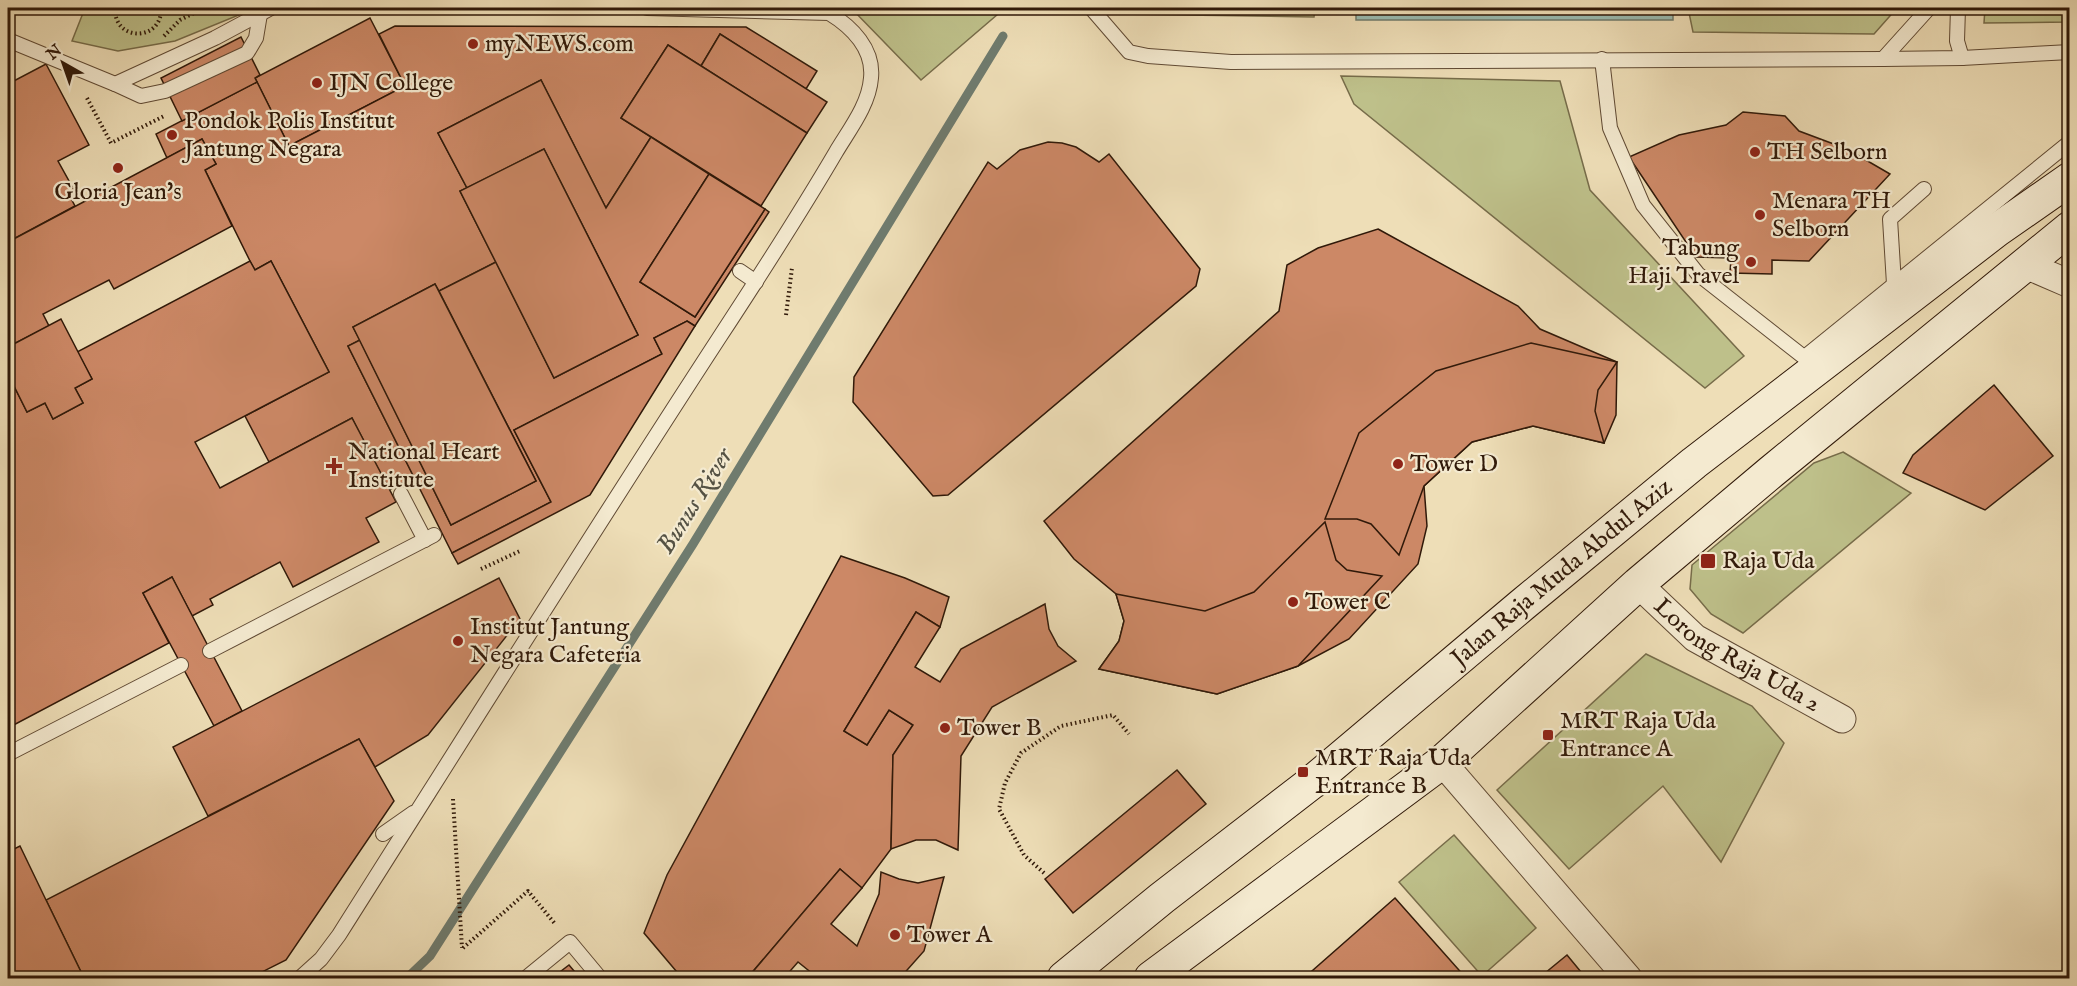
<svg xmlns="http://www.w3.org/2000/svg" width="2077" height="986" viewBox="0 0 2077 986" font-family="'IM FELL English',serif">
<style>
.green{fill:#bec08a;stroke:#776c4a;stroke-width:1.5}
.water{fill:#99bcb2;stroke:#6f7b6e;stroke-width:1.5}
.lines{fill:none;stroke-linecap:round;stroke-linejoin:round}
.shore{stroke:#646a5e;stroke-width:1.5}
.stream{stroke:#6f7b6e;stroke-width:9}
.building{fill:#c86;stroke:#301909;stroke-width:1.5}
.service-casing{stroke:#604a34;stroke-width:16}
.minor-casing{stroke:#604a34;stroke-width:29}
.secondary-casing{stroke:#301909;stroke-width:35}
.path{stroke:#301909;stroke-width:4;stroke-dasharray:1.5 3;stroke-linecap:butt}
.service{stroke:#f4ead0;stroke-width:14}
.minor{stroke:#f4ead0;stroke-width:27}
.secondary{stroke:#f4ead0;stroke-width:33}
.poi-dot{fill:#8f2418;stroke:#f4ead0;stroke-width:2}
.labels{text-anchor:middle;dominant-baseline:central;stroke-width:4.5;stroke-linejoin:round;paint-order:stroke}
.poi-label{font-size:24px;fill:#301909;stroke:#f4ead0;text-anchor:start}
.street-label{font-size:24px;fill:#301909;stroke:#f4ead0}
.water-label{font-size:26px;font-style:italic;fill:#555244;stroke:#f4ead0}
</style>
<rect width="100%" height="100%" fill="#eedeb7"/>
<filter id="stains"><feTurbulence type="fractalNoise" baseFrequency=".00333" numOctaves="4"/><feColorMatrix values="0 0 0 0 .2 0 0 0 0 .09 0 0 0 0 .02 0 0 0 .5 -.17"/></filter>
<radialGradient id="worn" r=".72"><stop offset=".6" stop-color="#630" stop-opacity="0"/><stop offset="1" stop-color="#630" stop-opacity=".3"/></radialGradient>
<g class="green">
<path d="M85,8H256L175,41L118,51L72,41Z"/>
<path d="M851,8H1002L998,14L921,80Z"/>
<path d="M1108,8H1315L1314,17L1114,14Z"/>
<path d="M1688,8H1897L1874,34L1693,32Z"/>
<path d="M1985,8H2069V22L1984,23Z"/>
<path d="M1341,76L1560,81L1590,190L1744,356L1705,388L1354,104Z"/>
<path d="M1843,452L1911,493L1743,633L1711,614L1690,589L1692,565L1814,463Z"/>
<path d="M1646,654L1752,706L1784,743L1721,862L1663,786L1569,869L1497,790Z"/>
<path d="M1454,835L1536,928L1482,976L1399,882Z"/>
</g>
<rect class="water" x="1356" y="8" width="317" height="12"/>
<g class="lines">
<path class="shore" d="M1362,8L1363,13L1365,14H1664L1667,12V8"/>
<path class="stream" d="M407,978L430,956L693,544L1003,36"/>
</g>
<g class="building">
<path d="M370,18L405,86L289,146L255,78Z"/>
<path d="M395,26L746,27L817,71L806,89L720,34L701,66L668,45L621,118L651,137L606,208L541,80L438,133L467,188L460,191L496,262L439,291L435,284L353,327L360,340L348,346L414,477L389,490L352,418L269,462L245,416L329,372L271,261L255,270L250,261L205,170L216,164L202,139L167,158L156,134L257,82L289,146L405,86L379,34Z"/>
<path d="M720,34L827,102L807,133L701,66Z"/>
<path d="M241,37L260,75L255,78L257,82L182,121L161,78Z"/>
<path d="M668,45L807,133L761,206L621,118Z"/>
<path d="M46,64L89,145L58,161L74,190L68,193L75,206L8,242V84Z"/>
<path d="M541,80L606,208L651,137L709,174L640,282L695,317L765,209L769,212L695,326L687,321L654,338L662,354L514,430L551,502L452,553L348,346L360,340L451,525L536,481L439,291L496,262L554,378L638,335L544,149L467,188L438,133Z"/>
<path d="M1743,112L1785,116L1799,131L1847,149L1890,174L1809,261L1772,260V274L1730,273L1731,258L1696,257L1629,157L1679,135L1726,125Z"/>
<path d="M202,139L216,164L205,170L232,226L114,289L109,280L43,314L49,326L8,347V242Z"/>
<path d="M1048,142L1062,143L1076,147L1099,162L1109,154L1200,269L1196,286L948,495L933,496L853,402L854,377L988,162L997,169L1020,150Z"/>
<path d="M544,149L638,335L554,378L460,191Z"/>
<path d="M709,174L765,209L695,317L640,282Z"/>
<path d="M1378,229L1518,306L1540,329L1617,362L1616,415L1604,443L1533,426L1472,442L1424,486L1427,526L1418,564L1349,639L1298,666L1217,694L1099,669L1119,641L1124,621L1116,594L1074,559L1044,521L1279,311L1287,265L1318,248Z"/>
<path d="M250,261L255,270L271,261L329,372L195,442L220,488L352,418L396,502L366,518L379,542L293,587L280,562L210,599L213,605L192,616L172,577L143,593L169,643L8,728V385L12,382L27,412L45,403L53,419L83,403L75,388L92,379L77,352Z"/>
<path d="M435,284L536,481L451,525L353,327Z"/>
<path d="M61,319L92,379L75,388L83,403L53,419L45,403L27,412L8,374V347Z"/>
<path d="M687,321L695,326L590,495L458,564L452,553L551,502L514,430L662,354L654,338Z"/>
<path d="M1531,343L1617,362L1598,390L1595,411L1604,443L1533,426L1472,442L1424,486L1399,555L1371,524L1357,519H1325L1359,433L1436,371Z"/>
<path d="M1994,385L2053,456L1985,510L1903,473L1913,455Z"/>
<path d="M1325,522L1336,560L1347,570L1382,576L1298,666L1217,694L1099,669L1119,641L1124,621L1116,594L1205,611L1254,592Z"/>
<path d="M841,556L905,578L949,597L940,627L916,612L844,731L867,745L889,710L913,725L893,755L891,849L862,888L840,869L750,975L754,978H682L644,933L667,875Z"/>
<path d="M172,577L242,711L214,726L143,593Z"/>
<path d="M499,578L520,619L428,735L375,767L359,739L208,816L173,747Z"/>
<path d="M1045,604L1049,629L1058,646L1076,661L992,707L961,756L958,850L936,840H916L891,849L893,755L913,725L889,710L867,745L844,731L916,612L940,627L915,667L940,682L961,649Z"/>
<path d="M359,739L394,801L286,960L250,978H84L46,900Z"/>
<path d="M1177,770L1206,804L1073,913L1045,879Z"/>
<path d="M20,846L46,900L84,978H8V852Z"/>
<path d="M840,869L862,888L831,924L857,946L879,894L881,872L899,879L918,883L944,877L924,951L900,978H818L798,962L784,978H754L750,975Z"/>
<path d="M1395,898L1466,978H1304Z"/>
<path d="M1567,955L1586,978H1539Z"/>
<path d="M569,965L580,978H552Z"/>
</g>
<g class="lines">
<defs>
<g id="service">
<path d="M1091,8L1129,52L1148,56L1231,62L1883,59L1962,58L2070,52"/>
<path d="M1958,8L1957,41L1962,58"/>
<path d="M8,40L115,84L141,96L165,91L247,53L256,38L260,14"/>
<path d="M1602,59L1610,128L1643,205L1698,274L1805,358"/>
<path d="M1883,59L1929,8"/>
<path d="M115,84L215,38L271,8"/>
<path d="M740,271L756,282"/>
<path d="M1894,284L1890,219L1924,189"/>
<path d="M1806,356L2070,142"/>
<path d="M401,494L425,540"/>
<path d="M210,651L434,535"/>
<path d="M8,754L181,665"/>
<path d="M383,834L413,813"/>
<path d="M300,978L321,959L339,935C465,736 590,536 719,338C759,277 799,215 836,152C849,130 869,105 871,78C874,49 852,27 829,13L647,8"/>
<path d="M526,978L570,942L600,978"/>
</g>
<g id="minor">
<path d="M2026,265L2070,284"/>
<path id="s1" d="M1638,584L1695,638L1842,719"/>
<path d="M1442,762L1628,978"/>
</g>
<g id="secondary">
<path id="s2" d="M1064,978L1162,898L1311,783L1522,605L1694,463L1997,230L2070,179"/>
<path d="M1151,978L1442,762L1638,584L1771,472L2070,228"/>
</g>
</defs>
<use href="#service" class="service-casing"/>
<use href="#minor" class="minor-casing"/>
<use href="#secondary" class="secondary-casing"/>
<g class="path">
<path d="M115,8C114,43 163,41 161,8"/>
<path d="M164,36L180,20L204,8"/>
<path d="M87,98L111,143L164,116"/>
<path d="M786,315L792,268"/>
<path d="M481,569L520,551"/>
<path d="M453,799L462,948"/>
<path d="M1044,873L1024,855L999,809L1005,783L1021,753L1061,726L1113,715L1129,734"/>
<path d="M463,948L528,891L556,925"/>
</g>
<use href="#service" class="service"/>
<use href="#minor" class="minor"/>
<use href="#secondary" class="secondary"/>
</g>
<g class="poi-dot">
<circle cx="473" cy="44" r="6"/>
<circle cx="317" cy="83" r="6"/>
<circle cx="172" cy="135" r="6"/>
<circle cx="1755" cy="152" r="6"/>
<circle cx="118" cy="168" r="6"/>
<circle cx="1760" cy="215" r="6"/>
<circle cx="1751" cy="262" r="6"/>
<circle cx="1398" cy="464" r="6"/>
<path d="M331 457h6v6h6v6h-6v6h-6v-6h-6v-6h6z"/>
<rect x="1700" y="553" width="16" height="16" rx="3"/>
<circle cx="1293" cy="602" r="6"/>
<circle cx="458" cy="641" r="6"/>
<circle cx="945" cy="728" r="6"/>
<rect x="1542" y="729" width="12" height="12" rx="3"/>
<rect x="1297" y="766" width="12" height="12" rx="3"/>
<circle cx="895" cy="935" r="6"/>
</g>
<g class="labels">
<g class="poi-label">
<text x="485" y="44">myNEWS.com</text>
<text x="329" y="83">IJN College</text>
<text x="184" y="121">Pondok Polis Institut<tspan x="184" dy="28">Jantung Negara</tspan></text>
<text x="1767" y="152">TH Selborn</text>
<text x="118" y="192" text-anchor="middle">Gloria Jean's</text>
<text x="1772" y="201">Menara TH<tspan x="1772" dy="28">Selborn</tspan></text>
<text x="1739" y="248" text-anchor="end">Tabung<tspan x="1739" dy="28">Haji Travel</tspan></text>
<text x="348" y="452">National Heart<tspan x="348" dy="28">Institute</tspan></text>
<text x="1410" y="464">Tower D</text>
<text x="1722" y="561">Raja Uda</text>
<text x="1305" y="602">Tower C</text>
<text x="470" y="627">Institut Jantung<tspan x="470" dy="28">Negara Cafeteria</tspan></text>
<text x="1560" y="721">MRT Raja Uda<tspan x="1560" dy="28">Entrance A</tspan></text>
<text x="957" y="728">Tower B</text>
<text x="1315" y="758">MRT Raja Uda<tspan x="1315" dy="28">Entrance B</tspan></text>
<text x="907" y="935">Tower A</text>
</g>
<g class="street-label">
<text stroke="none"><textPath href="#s2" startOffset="642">Jalan Raja Muda Abdul Aziz</textPath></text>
<text stroke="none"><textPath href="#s1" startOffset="123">Lorong Raja Uda 2</textPath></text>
</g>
<g class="water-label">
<text transform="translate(695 501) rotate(-58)">Bunus River</text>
</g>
</g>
<rect width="2077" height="986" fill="none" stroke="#eedeb7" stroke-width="30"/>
<rect x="9" y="9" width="2059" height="968" fill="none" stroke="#301909" stroke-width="3"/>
<rect x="15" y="15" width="2047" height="956" fill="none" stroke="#301909" stroke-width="1.5"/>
<g transform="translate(63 63) rotate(320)" stroke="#f4ead0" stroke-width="4.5" paint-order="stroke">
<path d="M0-4.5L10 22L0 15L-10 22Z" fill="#301909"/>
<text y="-9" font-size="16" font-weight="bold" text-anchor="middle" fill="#301909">N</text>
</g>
<rect width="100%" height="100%" filter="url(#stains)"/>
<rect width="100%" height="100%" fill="url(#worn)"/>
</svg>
